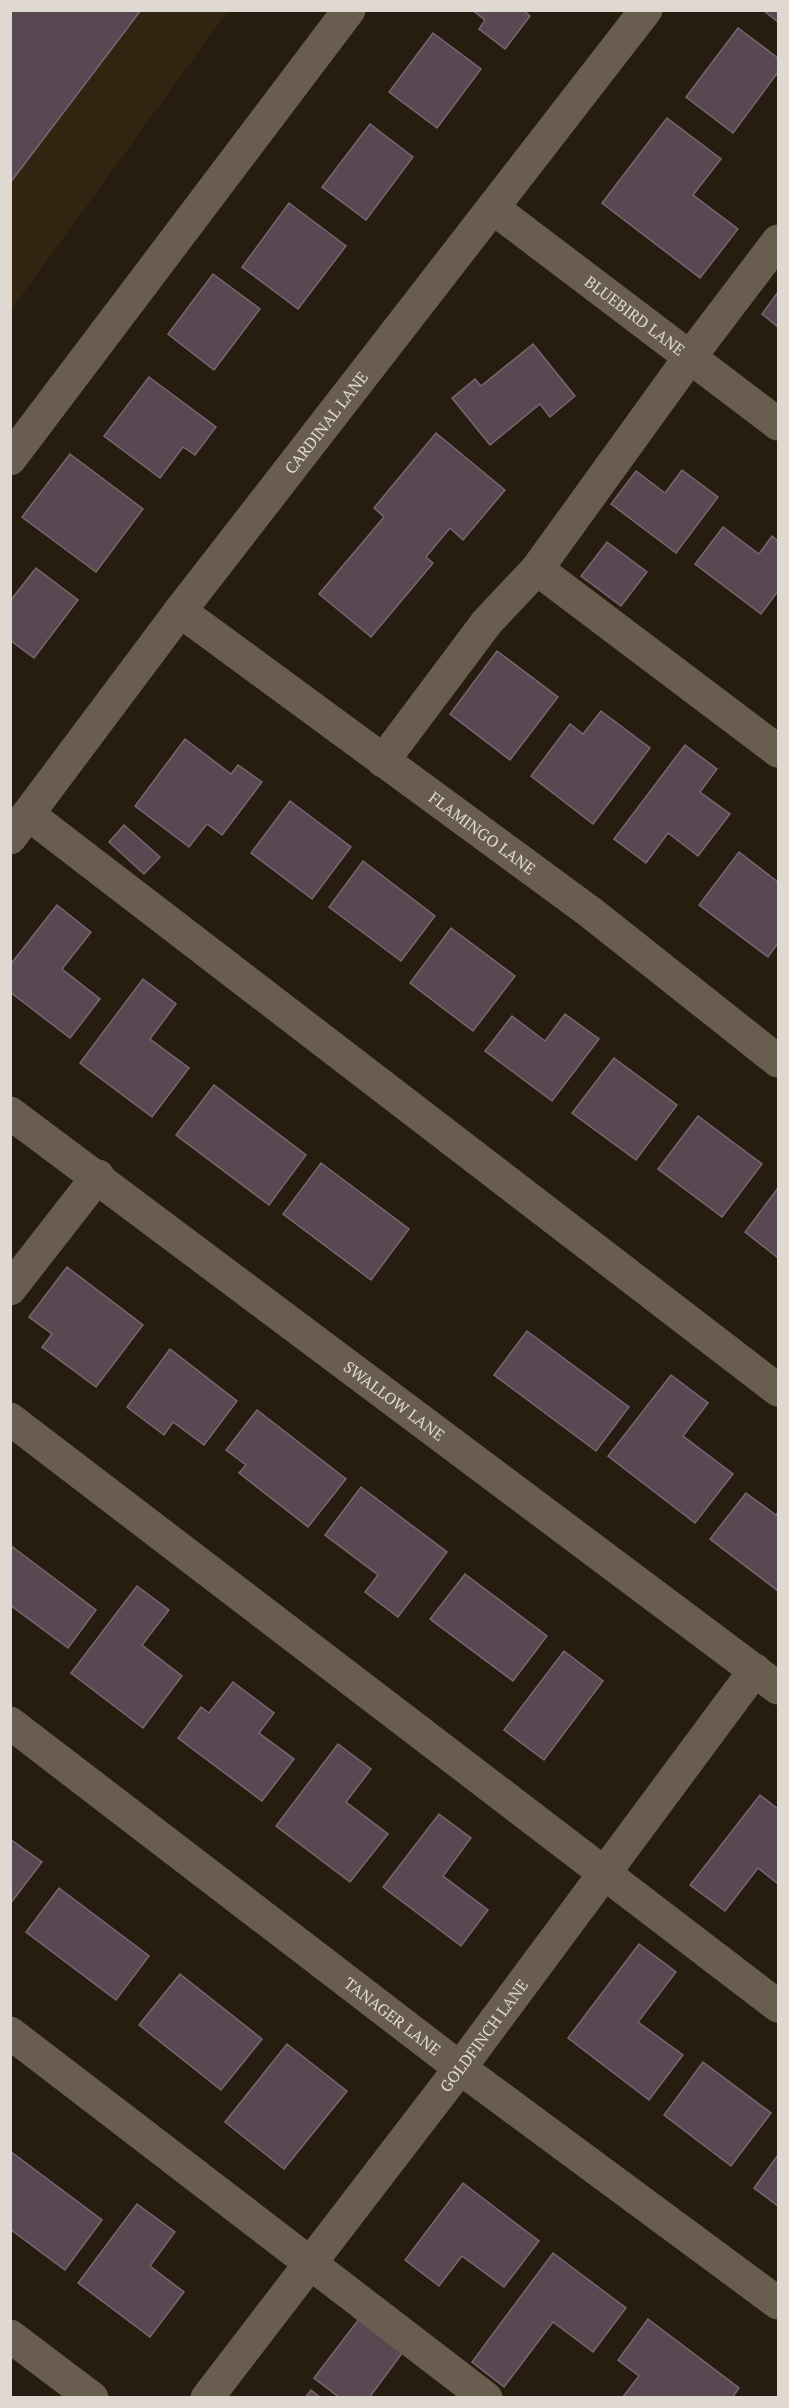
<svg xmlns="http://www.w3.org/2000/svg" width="789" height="2408" viewBox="0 0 789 2408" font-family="'PT Serif',serif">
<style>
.built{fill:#322411}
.building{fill:#594852;stroke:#786671;stroke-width:1.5}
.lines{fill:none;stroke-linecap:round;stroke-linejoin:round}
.minor{stroke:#685d4e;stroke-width:33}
.labels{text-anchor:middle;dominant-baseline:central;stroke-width:4.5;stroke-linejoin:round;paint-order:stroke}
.street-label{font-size:16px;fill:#e0d9d1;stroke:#0b0704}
</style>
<rect width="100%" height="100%" fill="#261c0f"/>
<path class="built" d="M11,11H228L11,310Z"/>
<g class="building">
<path d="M10,10H141L10,183Z"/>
<path d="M472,10H523L530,16L505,49L479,29L485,20Z"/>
<path d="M778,10V22L764,11V10Z"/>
<path d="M738,28L778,58V72L733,133L686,97Z"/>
<path d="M433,33L481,69L437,128L389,92Z"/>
<path d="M667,118L721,159L693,195L738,229L700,278L602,203Z"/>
<path d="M370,124L413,157L366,220L322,187Z"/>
<path d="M289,203L346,246L298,309L242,267Z"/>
<path d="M213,274L260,309L214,370L168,334Z"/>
<path d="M778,292V327L762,314Z"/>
<path d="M533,344L575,396L550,417L540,404L490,445L452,398L475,379L481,386Z"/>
<path d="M149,377L216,427L195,455L183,447L160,478L104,436Z"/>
<path d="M436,433L505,490L463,540L450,528L426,557L433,563L371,637L319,594L384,517L374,508Z"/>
<path d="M70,454L143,509L96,572L22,517Z"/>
<path d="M682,470L718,497L676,553L611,504L636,471L665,493Z"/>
<path d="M723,527L759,554L772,536L778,541V591L761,614L695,564Z"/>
<path d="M607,542L647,572L621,606L581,576Z"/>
<path d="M36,568L78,600L34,658L10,640V601Z"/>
<path d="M497,651L558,697L510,760L450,714Z"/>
<path d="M601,711L650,748L593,824L531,776L570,724L583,734Z"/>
<path d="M185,739L231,774L238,765L262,782L222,835L207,824L189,847L135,806Z"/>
<path d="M685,745L717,769L700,792L730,814L698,856L668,833L646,863L614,839Z"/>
<path d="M290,801L351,847L312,899L251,853Z"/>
<path d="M124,825L160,857L144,874L109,842Z"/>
<path d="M739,852L778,882V943L768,957L699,905Z"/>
<path d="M363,861L435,916L401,961L329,907Z"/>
<path d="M57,905L91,932L62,969L100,999L70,1038L10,992V965Z"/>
<path d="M451,928L515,976L473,1031L410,983Z"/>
<path d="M143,979L176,1004L150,1039L189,1068L152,1117L80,1063Z"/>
<path d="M565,1014L599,1039L552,1101L485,1051L512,1016L545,1041Z"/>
<path d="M614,1058L677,1105L636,1160L572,1113Z"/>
<path d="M214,1085L306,1155L269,1205L176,1135Z"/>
<path d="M698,1116L762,1164L722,1217L658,1169Z"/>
<path d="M321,1163L409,1229L371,1280L283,1214Z"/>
<path d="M778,1188V1258L745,1232Z"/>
<path d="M67,1267L143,1325L96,1387L42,1347L52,1334L29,1317Z"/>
<path d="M527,1331L629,1407L596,1451L494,1375Z"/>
<path d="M170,1349L237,1401L204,1445L173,1422L164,1435L127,1407Z"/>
<path d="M671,1375L708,1403L683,1436L733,1474L695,1523L608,1456Z"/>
<path d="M257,1410L346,1479L308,1527L239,1473L246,1465L226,1450Z"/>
<path d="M361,1487L447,1552L398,1617L365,1592L378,1575L325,1535Z"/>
<path d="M746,1493L776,1515L778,1512V1591L710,1539Z"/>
<path d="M10,1545L96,1610L68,1648L10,1605Z"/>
<path d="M465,1574L547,1636L513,1681L430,1619Z"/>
<path d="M137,1586L169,1610L142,1645L182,1676L143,1728L71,1673Z"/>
<path d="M564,1651L603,1681L544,1760L504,1730Z"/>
<path d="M233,1682L274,1713L259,1733L294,1759L262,1801L178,1738L201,1707L209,1713Z"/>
<path d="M338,1744L371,1769L346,1802L388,1834L350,1882L276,1826Z"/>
<path d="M760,1795L778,1809V1884L758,1868L725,1911L690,1885Z"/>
<path d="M439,1814L471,1838L443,1876L488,1910L461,1946L383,1887Z"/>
<path d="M10,1839L42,1862L10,1904Z"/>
<path d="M59,1888L149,1956L116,2000L26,1932Z"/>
<path d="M639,1944L676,1972L638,2022L683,2055L649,2100L568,2038Z"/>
<path d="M180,1974L262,2039L221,2090L139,2025Z"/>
<path d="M287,2044L347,2091L284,2169L225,2122Z"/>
<path d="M703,2062L771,2113L731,2166L664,2115Z"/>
<path d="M10,2151L102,2220L65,2270L10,2229Z"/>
<path d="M778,2155V2206L754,2188Z"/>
<path d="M463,2183L539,2241L504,2287L462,2256L439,2286L405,2260Z"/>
<path d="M137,2204L175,2232L150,2266L184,2292L150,2337L78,2283Z"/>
<path d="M553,2253L626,2308L593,2352L553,2322L504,2387L472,2362Z"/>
<path d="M359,2319L403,2352L369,2398H340L314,2378Z"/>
<path d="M648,2319L739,2388L732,2398H622L639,2376L618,2360Z"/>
<path d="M311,2390L321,2398H305Z"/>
</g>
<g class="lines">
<g class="minor">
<path id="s1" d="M493,208L778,424"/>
<path d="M778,241L690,357L537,569L778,751"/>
<path d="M10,459L349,10"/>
<path id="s2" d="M180,611L590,912L778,1061"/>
<path d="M383,761L487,622L537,569"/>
<path d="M28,814L778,1390"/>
<path id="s3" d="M10,838L180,611L646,10"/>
<path id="s4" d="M10,1113L778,1688"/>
<path d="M10,1289L98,1176"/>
<path d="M10,1419L778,2006"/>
<path id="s5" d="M10,1723L460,2068L778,2303"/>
<path d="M10,2033L486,2398"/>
<path d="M10,2336L92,2398"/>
<path id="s6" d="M207,2398L460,2068L755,1670"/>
</g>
</g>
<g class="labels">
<g class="street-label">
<text stroke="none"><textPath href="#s1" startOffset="178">BLUEBIRD LANE</textPath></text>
<text stroke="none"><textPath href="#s3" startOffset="522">CARDINAL LANE</textPath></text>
<text stroke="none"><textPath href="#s2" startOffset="375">FLAMINGO LANE</textPath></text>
<text stroke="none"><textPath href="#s4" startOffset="480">SWALLOW LANE</textPath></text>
<text stroke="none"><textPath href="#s5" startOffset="482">TANAGER LANE</textPath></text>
<text stroke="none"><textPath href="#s6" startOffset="456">GOLDFINCH LANE</textPath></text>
</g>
</g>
<rect width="789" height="2408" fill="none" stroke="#e0d9d1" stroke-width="24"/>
</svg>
